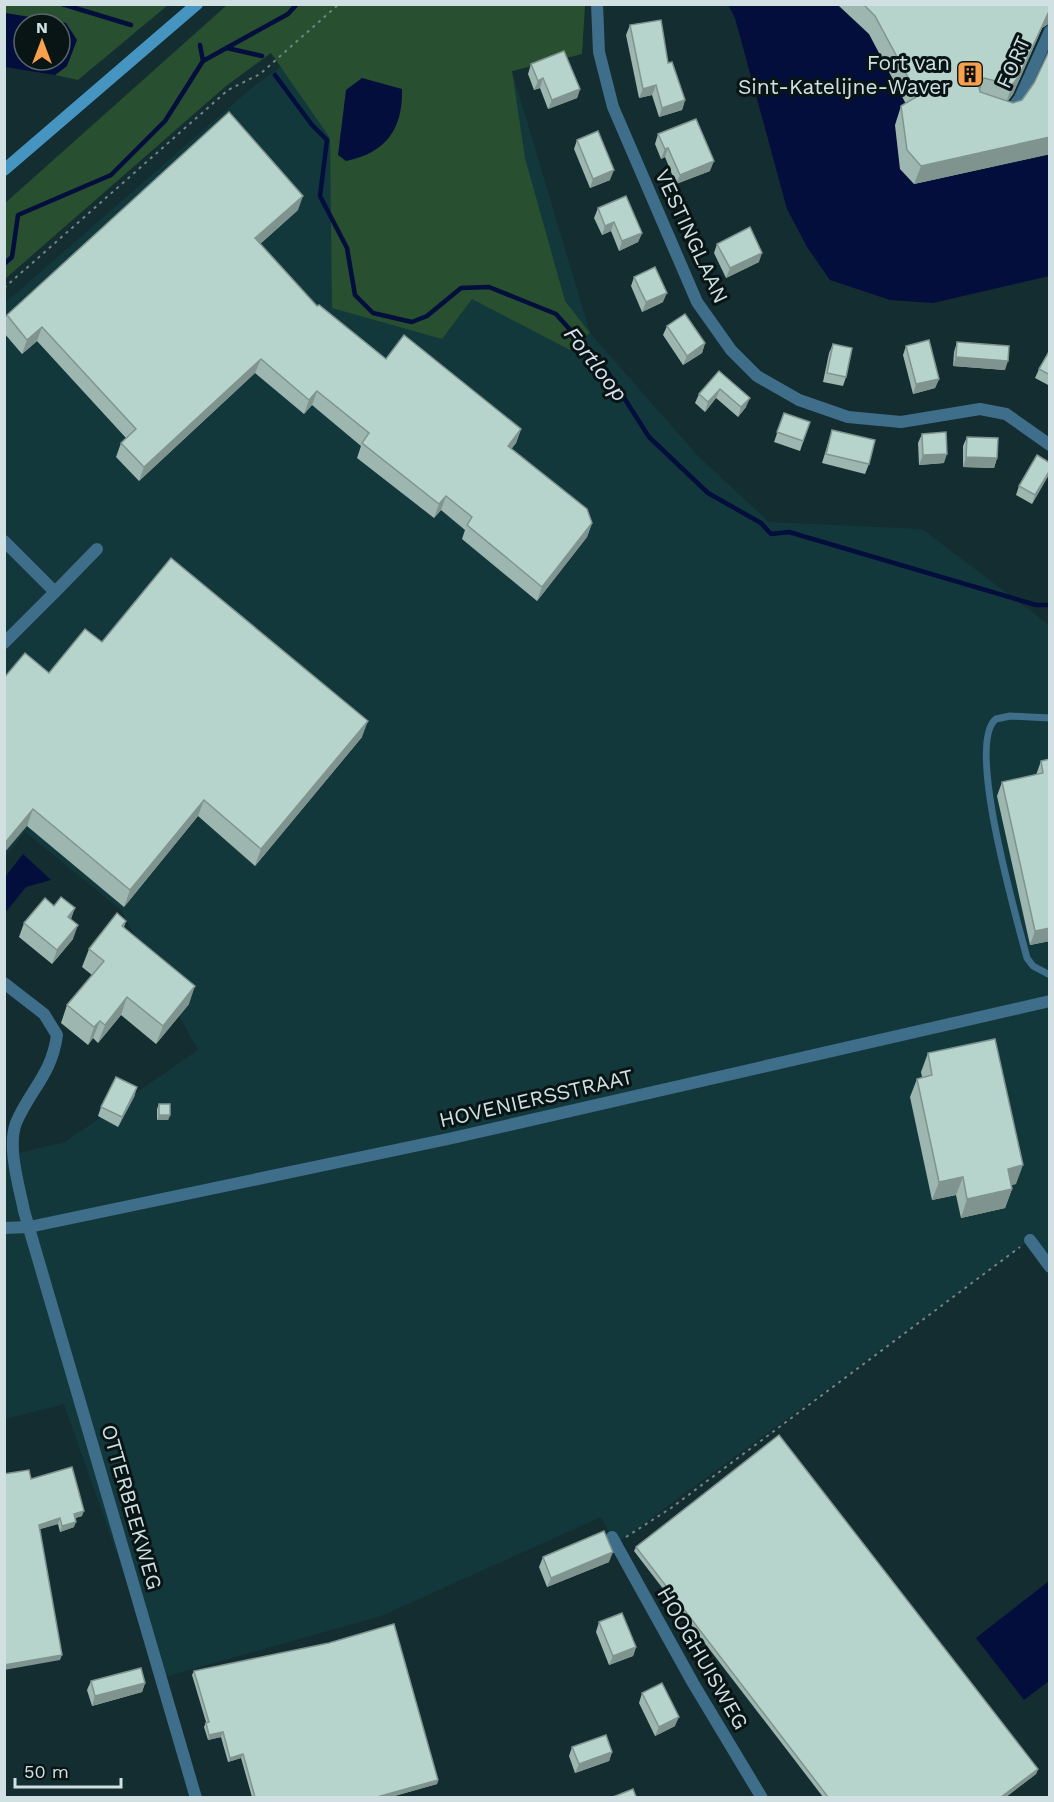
<svg xmlns="http://www.w3.org/2000/svg" width="1054" height="1802" viewBox="0 0 1054 1802" font-family="'Work Sans',sans-serif">
<style>
.built{fill:#13383c}
.green{fill:#284f2f}
.water{fill:#030e3c;fill-rule:evenodd}
.lines{fill:none;stroke-linecap:round;stroke-linejoin:round}
.stream{stroke:#030e3c;stroke-width:4.5}
.path{stroke:#718588;stroke-width:2;stroke-dasharray:3 4.5;stroke-linecap:butt}
.lane{stroke:#3f6e8a;stroke-width:7}
.street{stroke:#3f6e8a;stroke-width:12}
.secondary{stroke:#4695c1;stroke-width:12}
.wall{fill:#9db6af}
.shaded-wall{fill:#80948f}
.building{fill:#b7d4cc;stroke:#80948f;stroke-width:1.5}
.labels{text-anchor:middle;dominant-baseline:central;stroke-width:6;stroke-linejoin:round;paint-order:stroke}
.poi-label{font-size:21px;fill:#d1e0e2;stroke:#091415;text-anchor:end}
.street-label{font-size:21px;fill:#d1e0e2;stroke:#091415}
.water-label{font-size:22px;font-style:italic;fill:#dbe3f3;stroke:#091415}
</style>
<rect width="100%" height="100%" fill="#142d31"/>
<path class="built" d="M365,4L585,5L582,54L512,71L590,333L698,456L769,522L922,529L1049,625V1267L1030,1240L616,1544L601,1517L381,1616L161,1678L64,1404L5,1419V1156L65,1142L198,1050L120,909L25,832L5,857V303L248,91Z"/>
<g class="green">
<path d="M4,5H168L78,80L55,75L67,66L66,23L5,13Z"/>
<path d="M227,5H585L582,54L512,71L525,158L565,301L590,333L570,350L472,299L442,339L332,308L330,138L271,53L226,86L5,279L4,204Z"/>
</g>
<g class="water">
<path d="M728,5H837L869,34L911,114L895,125L900,169L914,184L1049,155V276L933,303L890,300L830,280L807,247L787,209L735,18Z"/>
<path d="M5,13L66,23L77,40L67,66L55,75L5,67ZM24,24H60V60H24Z"/>
<path d="M362,78L402,89C403,130 385,153 346,161L338,155L346,90Z"/>
<path d="M23,854L51,880L26,887L5,913V877Z"/>
<path d="M1049,1581V1681L1024,1700L976,1638Z"/>
</g>
<g class="lines">
<g class="stream">
<path d="M62,4L131,25"/>
<path d="M200,45L203,61"/>
<path d="M227,48L262,56"/>
<path d="M275,75L312,125L327,140L320,196L347,248L355,295L373,313L412,322L427,316L461,288L489,287L556,314L607,371L649,437L708,493L761,523L771,534L789,532L1036,605H1050"/>
<path d="M4,264L12,257L18,215L111,175L165,121L203,61L288,14L297,4"/>
</g>
<g class="path">
<path d="M4,288L228,90L260,74L339,4"/>
<path d="M626,1537L671,1508L1020,1247"/>
</g>
<path class="lane" d="M1050,718L1010,716L996,719C965,743 1017,919 1027,958L1033,966L1050,975"/>
<g class="street">
<path d="M597,4L599,52L613,107L697,302L731,350L757,376L799,400L848,417L901,422L980,409L1006,414L1050,445"/>
<path d="M1009,113L1020,98L1050,31"/>
<path d="M4,541L55,592L4,643"/>
<path d="M55,592L97,549"/>
<path d="M4,983L44,1014L57,1035C52,1074 30,1090 16,1123C7,1147 19,1186 24,1211L196,1798"/>
<path d="M4,1228L29,1227L448,1139L1050,1001"/>
<path d="M1030,1240L1050,1267"/>
<path d="M612,1537L693,1683L762,1798"/>
</g>
<path class="secondary" d="M4,170L197,4"/>
</g>
<g class="wall">
<path d="M837,4H1050V23L1042,28L1013,94L1008,101L1050,154L914,184L900,169L895,125L901,106L906,104L869,34Z"/>
<path d="M630,25L668,63L685,100L682,110L659,117L652,95L639,98L626,35Z"/>
<path d="M531,64L580,89L577,98L548,109L540,88L534,90L528,74Z"/>
<path d="M658,134L710,171L676,184L665,157L661,159L655,144Z"/>
<path d="M577,140L610,180L590,188L574,149Z"/>
<path d="M598,208L642,233L638,242L619,251L611,231L602,235L594,218Z"/>
<path d="M298,210L260,244L317,306L386,359L521,429L516,443L511,449L592,523L587,537L537,601L462,539L465,530L441,510L434,518L357,458L361,446L312,405L304,414L255,373L139,481L116,457L121,443L126,438L37,341L22,354L4,333V321L7,315Z"/>
<path d="M717,244L759,262L726,278L714,253Z"/>
<path d="M634,277L663,302L642,312L631,286Z"/>
<path d="M667,326L705,343L702,353L683,365L663,335Z"/>
<path d="M957,342L1005,370L953,366L954,352Z"/>
<path d="M833,344L846,377L843,386L823,382L829,353Z"/>
<path d="M906,346L939,379L935,388L913,394L903,355Z"/>
<path d="M1050,350V386L1035,378L1039,369Z"/>
<path d="M719,371L746,407L738,417L716,398L705,412L695,403L699,394Z"/>
<path d="M784,413L810,422L800,451L774,442Z"/>
<path d="M832,430L869,464L865,474L822,463Z"/>
<path d="M922,434L944,463L919,465L918,443Z"/>
<path d="M967,437L997,458L994,468L963,467V446Z"/>
<path d="M1050,463L1049,474L1032,504L1016,495L1019,486Z"/>
<path d="M102,642L362,737L255,866L198,816L124,907L27,826L49,673Z"/>
<path d="M1050,759V941L1030,945L997,796L1002,782L1036,775L1041,761Z"/>
<path d="M71,919L73,939L52,964L19,937L24,923Z"/>
<path d="M126,921L124,927L189,1004L156,1044L121,1015L98,1043L93,1038L88,1045L61,1023L67,1005L92,975L82,967L89,949Z"/>
<path d="M928,1053L1016,1184L1011,1185L1012,1189L1005,1208L961,1218L956,1195L932,1200L910,1097L917,1079L922,1077L921,1072Z"/>
<path d="M137,1087L134,1097L118,1127L98,1116L101,1107Z"/>
<path d="M159,1104L170,1115L168,1120H157V1109Z"/>
<path d="M31,1479L82,1516L75,1518L74,1527L60,1532L58,1524L40,1529L60,1660Z"/>
<path d="M636,1547L1038,1769L1036,1774L1006,1797H823L634,1551Z"/>
<path d="M543,1557L609,1562L547,1587L539,1567Z"/>
<path d="M599,1622L636,1647L633,1656L609,1665L596,1632Z"/>
<path d="M194,1671L438,1780L437,1784L391,1797H252L241,1758L228,1762L221,1737L208,1740L204,1727L206,1722L192,1675Z"/>
<path d="M91,1681L145,1683L142,1692L92,1706L87,1690Z"/>
<path d="M642,1693L675,1726L655,1736L639,1703Z"/>
<path d="M572,1747L612,1752L609,1761L575,1773L569,1756Z"/>
</g>
<g class="shaded-wall">
<path d="M1050,9L1049,23L1042,28L1013,94L1006,103L1012,85Z"/>
<path d="M543,78L540,88L534,90L538,81Z"/>
<path d="M984,78L978,96V83Z"/>
<path d="M656,85L652,95L639,98L643,89Z"/>
<path d="M580,89L577,98L548,109L552,100Z"/>
<path d="M685,100L682,110L659,117L662,108Z"/>
<path d="M1050,137V154L914,184L921,166Z"/>
<path d="M668,148L665,157L661,159L665,149Z"/>
<path d="M714,161L710,171L676,184L680,175Z"/>
<path d="M614,170L610,180L590,188L593,179Z"/>
<path d="M303,196L298,210L250,253L255,238Z"/>
<path d="M614,222L611,231L602,235L605,226Z"/>
<path d="M642,233L638,242L619,251L622,241Z"/>
<path d="M762,253L759,262L726,278L730,268Z"/>
<path d="M667,293L663,302L642,312L646,302Z"/>
<path d="M42,327L37,341L22,354L27,340Z"/>
<path d="M705,343L702,353L683,365L687,356Z"/>
<path d="M956,357L1008,361L1005,370L953,366Z"/>
<path d="M261,359L255,373L139,481L144,467Z"/>
<path d="M939,379L935,388L913,394L916,384Z"/>
<path d="M720,389L716,398L705,412L708,402Z"/>
<path d="M317,391L312,405L304,414L309,400Z"/>
<path d="M750,398L746,407L738,417L741,407Z"/>
<path d="M521,429L516,443L503,460L508,446Z"/>
<path d="M947,454L944,463L919,465L923,455Z"/>
<path d="M966,457L997,458L994,468L963,467Z"/>
<path d="M1050,470V473L1032,504L1035,495Z"/>
<path d="M446,496L441,510L434,518L439,504Z"/>
<path d="M592,523L587,537L537,601L542,587Z"/>
<path d="M368,721L362,737L255,866L261,849Z"/>
<path d="M204,800L198,816L124,907L130,890Z"/>
<path d="M33,809L27,826L4,853V844Z"/>
<path d="M75,908L70,922L68,917Z"/>
<path d="M78,925L73,939L52,964L57,950Z"/>
<path d="M1050,928V941L1030,945L1035,931Z"/>
<path d="M195,986L189,1004L156,1044L163,1026Z"/>
<path d="M127,997L121,1015L98,1043L105,1025Z"/>
<path d="M100,1021L93,1038L88,1045L94,1027Z"/>
<path d="M137,1087L134,1097L118,1127L122,1117Z"/>
<path d="M159,1115H170L168,1120H157Z"/>
<path d="M1023,1165L1016,1184L1001,1187L1008,1169Z"/>
<path d="M963,1177L956,1195L932,1200L939,1182Z"/>
<path d="M1012,1189L1005,1208L961,1218L967,1199Z"/>
<path d="M84,1511L82,1516L72,1519L74,1514Z"/>
<path d="M60,1518L58,1524L37,1530L39,1525Z"/>
<path d="M76,1522L74,1527L60,1532L62,1526Z"/>
<path d="M613,1552L609,1562L547,1587L551,1578Z"/>
<path d="M636,1647L633,1656L609,1665L613,1656Z"/>
<path d="M62,1655L60,1660L4,1670V1665Z"/>
<path d="M145,1683L142,1692L92,1706L95,1696Z"/>
<path d="M679,1717L675,1726L655,1736L659,1727Z"/>
<path d="M223,1732L221,1737L208,1740L209,1735Z"/>
<path d="M612,1752L609,1761L575,1773L579,1764Z"/>
<path d="M243,1754L241,1758L228,1762L230,1758Z"/>
<path d="M1038,1769L1036,1774L1006,1797H1001Z"/>
<path d="M438,1780L437,1784L391,1797H377Z"/>
</g>
<g class="building">
<path d="M863,4H1050V9L1019,76L1012,85L984,78L978,83L980,92L1013,103L1022,100L1034,83L1050,49V137L921,166L907,150L901,106L918,96L875,16Z"/>
<path d="M661,20L668,63L672,62L685,100L662,108L656,85L643,89L630,25Z"/>
<path d="M564,51L580,89L552,100L543,78L538,81L531,64Z"/>
<path d="M229,112L303,196L255,238L317,306L319,305L386,359L404,335L521,429L508,446L587,509L592,523L542,587L467,525L472,517L446,496L439,504L362,443L369,433L317,391L309,400L261,359L144,467L121,443L136,429L42,327L27,340L7,315Z"/>
<path d="M696,119L714,161L680,175L668,148L665,149L658,134Z"/>
<path d="M598,131L614,170L593,179L577,140Z"/>
<path d="M626,196L642,233L622,241L614,222L605,226L598,208Z"/>
<path d="M750,227L762,253L730,268L717,244Z"/>
<path d="M655,267L667,293L646,302L634,277Z"/>
<path d="M685,314L705,343L687,356L667,326Z"/>
<path d="M929,340L939,379L916,384L906,346Z"/>
<path d="M957,342L1009,346L1008,361L956,357Z"/>
<path d="M833,344L852,348L846,377L827,373Z"/>
<path d="M1050,350V375L1039,369Z"/>
<path d="M719,371L750,398L741,407L720,389L708,402L699,394Z"/>
<path d="M784,413L810,422L803,441L777,432Z"/>
<path d="M832,430L875,440L869,464L826,454Z"/>
<path d="M946,432L947,454L923,455L922,434Z"/>
<path d="M967,437L998,438L997,458L966,457Z"/>
<path d="M1037,455L1050,463V470L1035,495L1019,486Z"/>
<path d="M171,558L368,721L261,849L204,800L130,890L33,809L4,844V678L25,653L49,673L85,629L102,642Z"/>
<path d="M1050,759V928L1035,931L1002,782L1043,773L1041,761Z"/>
<path d="M61,897L75,908L68,917L78,925L57,950L24,923L45,898L54,906Z"/>
<path d="M117,913L126,921L122,926L195,986L163,1026L127,997L105,1025L100,1021L94,1027L67,1005L104,961L89,949Z"/>
<path d="M995,1039L1023,1165L1008,1169L1012,1189L967,1199L963,1177L939,1182L917,1079L932,1075L928,1053Z"/>
<path d="M116,1077L137,1087L122,1117L101,1107Z"/>
<rect x="159" y="1104" width="11" height="11"/>
<path d="M779,1435L1038,1769L1001,1797H828L636,1547Z"/>
<path d="M72,1467L84,1511L74,1514L76,1522L62,1526L60,1518L39,1525L62,1655L4,1665V1474L29,1470L31,1479Z"/>
<path d="M604,1531L613,1552L551,1578L543,1557Z"/>
<path d="M622,1613L636,1647L613,1656L599,1622Z"/>
<path d="M394,1624L438,1780L377,1797H255L243,1754L230,1758L223,1732L209,1735L206,1723L209,1722L194,1671L329,1643Z"/>
<path d="M141,1668L145,1683L95,1696L91,1681Z"/>
<path d="M662,1683L679,1717L659,1727L642,1693Z"/>
<path d="M606,1735L612,1752L579,1764L572,1747Z"/>
<path d="M633,1789L636,1797H613Z"/>
</g>
<defs>
<symbol id="building-square" viewBox="-11 -11 22 22"><rect x="-9" y="-9" width="18" height="18" rx="4" fill="#f9a04d" stroke="#091415"/><path d="M-4-6H4V6H1V3H-1V6H-4ZM-2.5-4.3h1.7v1.8h-1.7ZM.8-4.3h1.7v1.8H.8ZM-2.5-1h1.7V.8h-1.7ZM.8-1h1.7V.8H.8Z" fill="#111"/></symbol>
</defs>
<g fill-rule="evenodd">
<use href="#building-square" x="955" y="59" width="30" height="30"/>
</g>
<g class="labels">
<g class="poi-label">
<text x="950" y="62">Fort van<tspan x="950" dy="24">Sint-Katelijne-Waver</tspan></text>
</g>
<g class="street-label">
<text transform="translate(1013 62) rotate(-66)">FORT</text>
<text transform="translate(692 236) rotate(65)">VESTINGLAAN</text>
<text transform="translate(536 1098) rotate(-13)">HOVENIERSSTRAAT</text>
<text transform="translate(132 1507) rotate(74)">OTTERBEEKWEG</text>
<text transform="translate(703 1658) rotate(60)">HOOGHUISWEG</text>
</g>
<g class="water-label">
<text transform="translate(596 364) rotate(52)">Fortloop</text>
</g>
</g>
<rect width="1054" height="1802" fill="none" stroke="#d1e0e2" stroke-width="12"/>
<g transform="translate(42 42)"><circle r="28" fill="#091415" stroke="#596667" stroke-width="1.5"/>
<path d="M0-4.5L10 22L0 15L-10 22Z" fill="#f9a04d"/>
<text y="-9" font-size="16" font-weight="bold" text-anchor="middle" fill="#d1e0e2">N</text>
</g>
<path d="M15 1778v9h106v-9" fill="none" stroke="#d1e0e2" stroke-width="3"/>
<text x="24" y="1778" font-size="18" fill="#d1e0e2" stroke="#091415" stroke-width="4.5" paint-order="stroke">50 m</text>
</svg>
